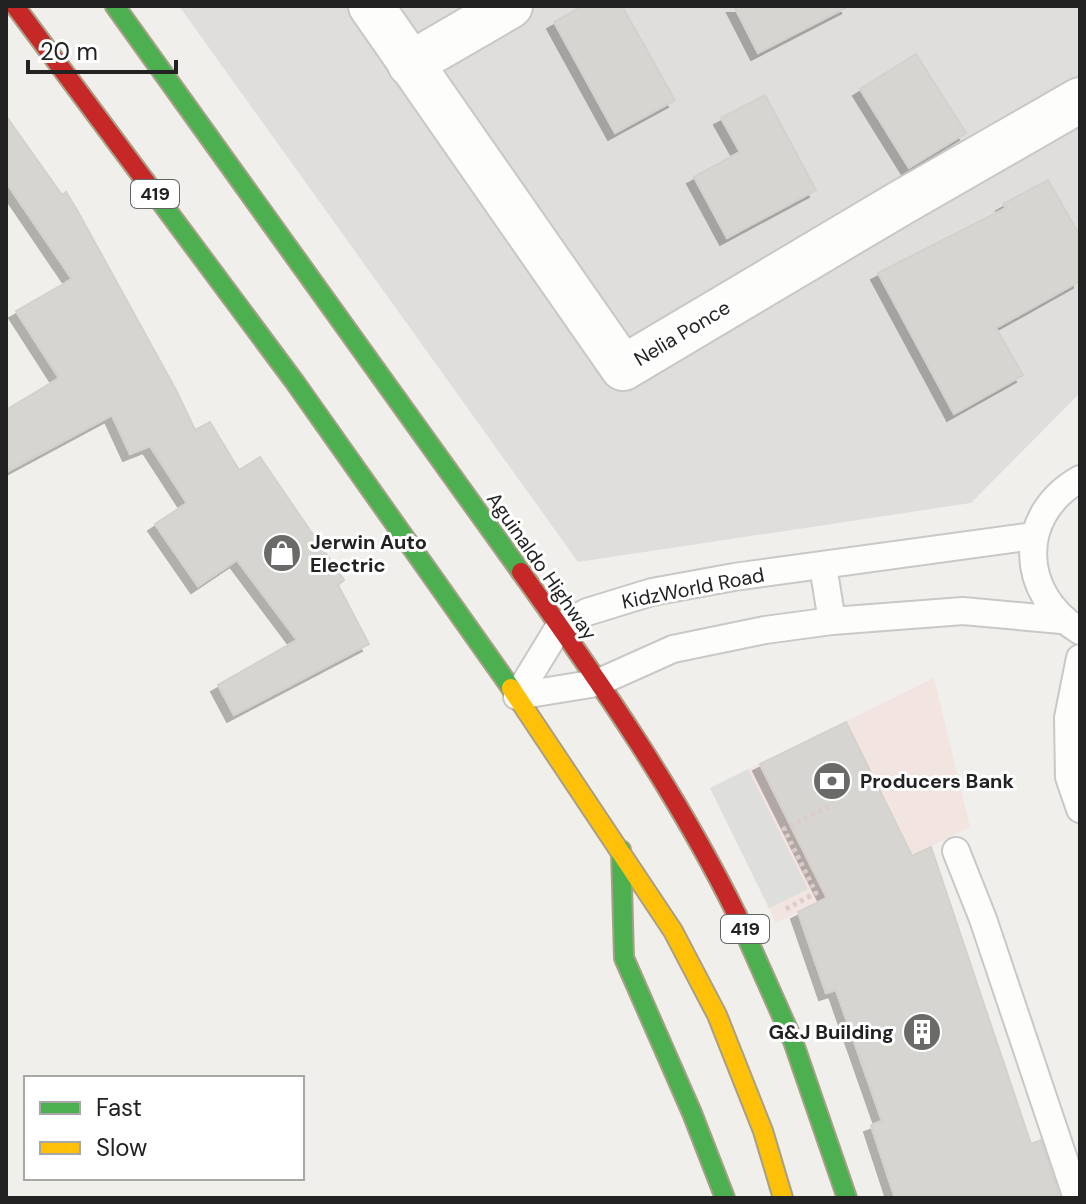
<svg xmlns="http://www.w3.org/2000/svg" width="1086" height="1204" viewBox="0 0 1086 1204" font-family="'DM Sans',sans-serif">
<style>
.residential{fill:#dfdedc}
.commercial{fill:#f2e4e0}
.religious{fill:#dededc}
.building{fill:#d7d5d2;stroke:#d4d1cc;stroke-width:2;filter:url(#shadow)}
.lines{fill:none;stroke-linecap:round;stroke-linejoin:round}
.lane-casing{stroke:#c9c8c7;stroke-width:30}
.street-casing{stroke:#c9c8c7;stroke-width:48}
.fast-casing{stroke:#a7a086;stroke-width:22}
.slow-casing{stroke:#a7a086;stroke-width:22}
.jam-casing{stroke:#a7a086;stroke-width:22}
.path{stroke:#d9ccc9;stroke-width:5;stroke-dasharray:4 4;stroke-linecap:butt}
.lane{stroke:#fdfdfc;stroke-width:26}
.street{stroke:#fdfdfc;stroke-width:44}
.fast{stroke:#4caf50;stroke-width:18}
.slow{stroke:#ffc107;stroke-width:18}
.jam{stroke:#c62828;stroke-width:18}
.labels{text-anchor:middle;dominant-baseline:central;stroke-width:6;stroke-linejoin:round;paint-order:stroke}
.shield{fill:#fff;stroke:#646464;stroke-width:2}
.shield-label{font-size:18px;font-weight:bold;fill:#222}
.street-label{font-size:20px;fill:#222;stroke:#fff}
.poi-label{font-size:20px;font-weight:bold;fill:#222;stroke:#fff;text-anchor:start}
</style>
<defs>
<filter id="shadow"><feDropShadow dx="-7" dy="7" stdDeviation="0" flood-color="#0004"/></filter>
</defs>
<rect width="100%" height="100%" fill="#f0efeb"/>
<path class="residential" d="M179,6H1080V393L971,503L578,562Z"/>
<path class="commercial" d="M934,678L970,827L776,923L710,788Z"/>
<path class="religious" d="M748,769L808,889L769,908L710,788Z"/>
<g class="building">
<path d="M583,6H622L675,100L615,133L554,22Z"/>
<path d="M734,6H849L758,53Z"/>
<path d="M916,54L966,133L909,168L860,89Z"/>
<path d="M765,95L816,190L727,238L694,177L740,152L721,118Z"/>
<path d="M6,116L62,195L66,192L77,210L176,390L195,430L210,422L239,470L260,457L344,580L338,585L369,644L234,715L218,685L297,640L237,560L198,586L155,524L187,503L150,446L130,454L112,415L6,472V410L59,378L16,311L72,279L6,182Z"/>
<path d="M1048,180L1080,236V281L996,328L1023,375L954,414L878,273L1006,208L1003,204Z"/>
<path d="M846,722L912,856L931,847L1031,1144L1041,1140L1060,1198H895L871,1125L882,1121L836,990L826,993L798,912L827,898L760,764Z"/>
</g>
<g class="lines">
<defs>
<g id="lane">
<path d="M1080,479C1016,515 1019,594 1080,631"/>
<path d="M823,566L832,621"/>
<path d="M1080,658L1068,718L1069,777L1080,809"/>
<path d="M517,696L559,627L587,612L652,592L734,577L1034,536"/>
<path d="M517,696L597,683L673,649L765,630L832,621L963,611L1061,620"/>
<path d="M956,851L983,919L1077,1198"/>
</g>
<g id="street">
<path d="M371,6L623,368L899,204L1080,100"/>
<path d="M410,64L510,6"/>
</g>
<g id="fast">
<path d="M115,6L521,572"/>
<path d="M146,182L294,381L511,688"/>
<path d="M621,850L624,958L692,1113L725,1198"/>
<path d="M737,915L793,1041L847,1198"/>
</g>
<path id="slow" d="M511,688L673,931L717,1015L763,1131L783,1198"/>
<g id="jam">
<path d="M15,6L146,182"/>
<path d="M521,572C600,682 677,793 737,915"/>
</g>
</defs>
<use href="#lane" class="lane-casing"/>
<use href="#street" class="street-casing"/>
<use href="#fast" class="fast-casing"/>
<use href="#slow" class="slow-casing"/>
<use href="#jam" class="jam-casing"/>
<path class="path" d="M786,909L816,893L784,829L832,805"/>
<use href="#lane" class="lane"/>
<use href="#street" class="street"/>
<use href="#fast" class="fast"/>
<use href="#slow" class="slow"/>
<use href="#jam" class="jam"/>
</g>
<defs>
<symbol id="shop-disc" viewBox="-11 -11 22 22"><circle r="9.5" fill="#6a6a68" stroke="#fff"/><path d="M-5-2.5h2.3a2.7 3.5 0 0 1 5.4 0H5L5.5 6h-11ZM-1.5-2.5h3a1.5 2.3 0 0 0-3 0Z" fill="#fff"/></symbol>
<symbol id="bank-disc" viewBox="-11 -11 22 22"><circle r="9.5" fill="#6a6a68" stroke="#fff"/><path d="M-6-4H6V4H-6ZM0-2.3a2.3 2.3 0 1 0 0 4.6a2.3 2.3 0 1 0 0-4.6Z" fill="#fff"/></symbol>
<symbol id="building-disc" viewBox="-11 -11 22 22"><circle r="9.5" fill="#6a6a68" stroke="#fff"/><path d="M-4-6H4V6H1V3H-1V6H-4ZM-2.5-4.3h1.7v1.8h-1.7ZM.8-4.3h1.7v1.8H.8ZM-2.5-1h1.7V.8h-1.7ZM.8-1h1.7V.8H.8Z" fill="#fff"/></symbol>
</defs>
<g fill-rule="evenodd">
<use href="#shop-disc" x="260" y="531" width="44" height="44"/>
<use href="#bank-disc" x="810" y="759" width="44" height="44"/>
<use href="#building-disc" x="900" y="1010" width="44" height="44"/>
</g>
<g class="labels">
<g class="shield">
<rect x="131" y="180" width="48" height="28" rx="6"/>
<rect x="721" y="915" width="48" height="28" rx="6"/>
</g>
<g class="shield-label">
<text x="155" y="194">419</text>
<text x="745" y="929">419</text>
</g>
<g class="street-label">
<text transform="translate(682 333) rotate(-31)">Nelia Ponce</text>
<text transform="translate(542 566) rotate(55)">Aguinaldo Highway</text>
<text transform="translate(693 588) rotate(-11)">KidzWorld Road</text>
</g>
<g class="poi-label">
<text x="310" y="542">Jerwin Auto<tspan x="310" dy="23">Electric</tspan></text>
<text x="860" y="781">Producers Bank</text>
<text x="894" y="1032" text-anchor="end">G&amp;J Building</text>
</g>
</g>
<rect width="1086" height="1204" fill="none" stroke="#222222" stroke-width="16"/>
<rect x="24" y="1076" width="280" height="104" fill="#ffffff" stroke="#a7a7a7" stroke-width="2"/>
<rect x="40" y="1102" width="40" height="12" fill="#4caf50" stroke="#a7a7a7" stroke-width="2"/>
<text x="96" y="1116" font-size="24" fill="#222222">Fast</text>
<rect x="40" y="1142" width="40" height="12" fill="#ffc107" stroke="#a7a7a7" stroke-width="2"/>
<text x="96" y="1156" font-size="24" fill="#222222">Slow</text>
<path d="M28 60v12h148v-12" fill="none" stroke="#222222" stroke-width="4"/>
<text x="40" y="60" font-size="24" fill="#222222" stroke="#ffffff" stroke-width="6" paint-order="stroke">20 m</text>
</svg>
